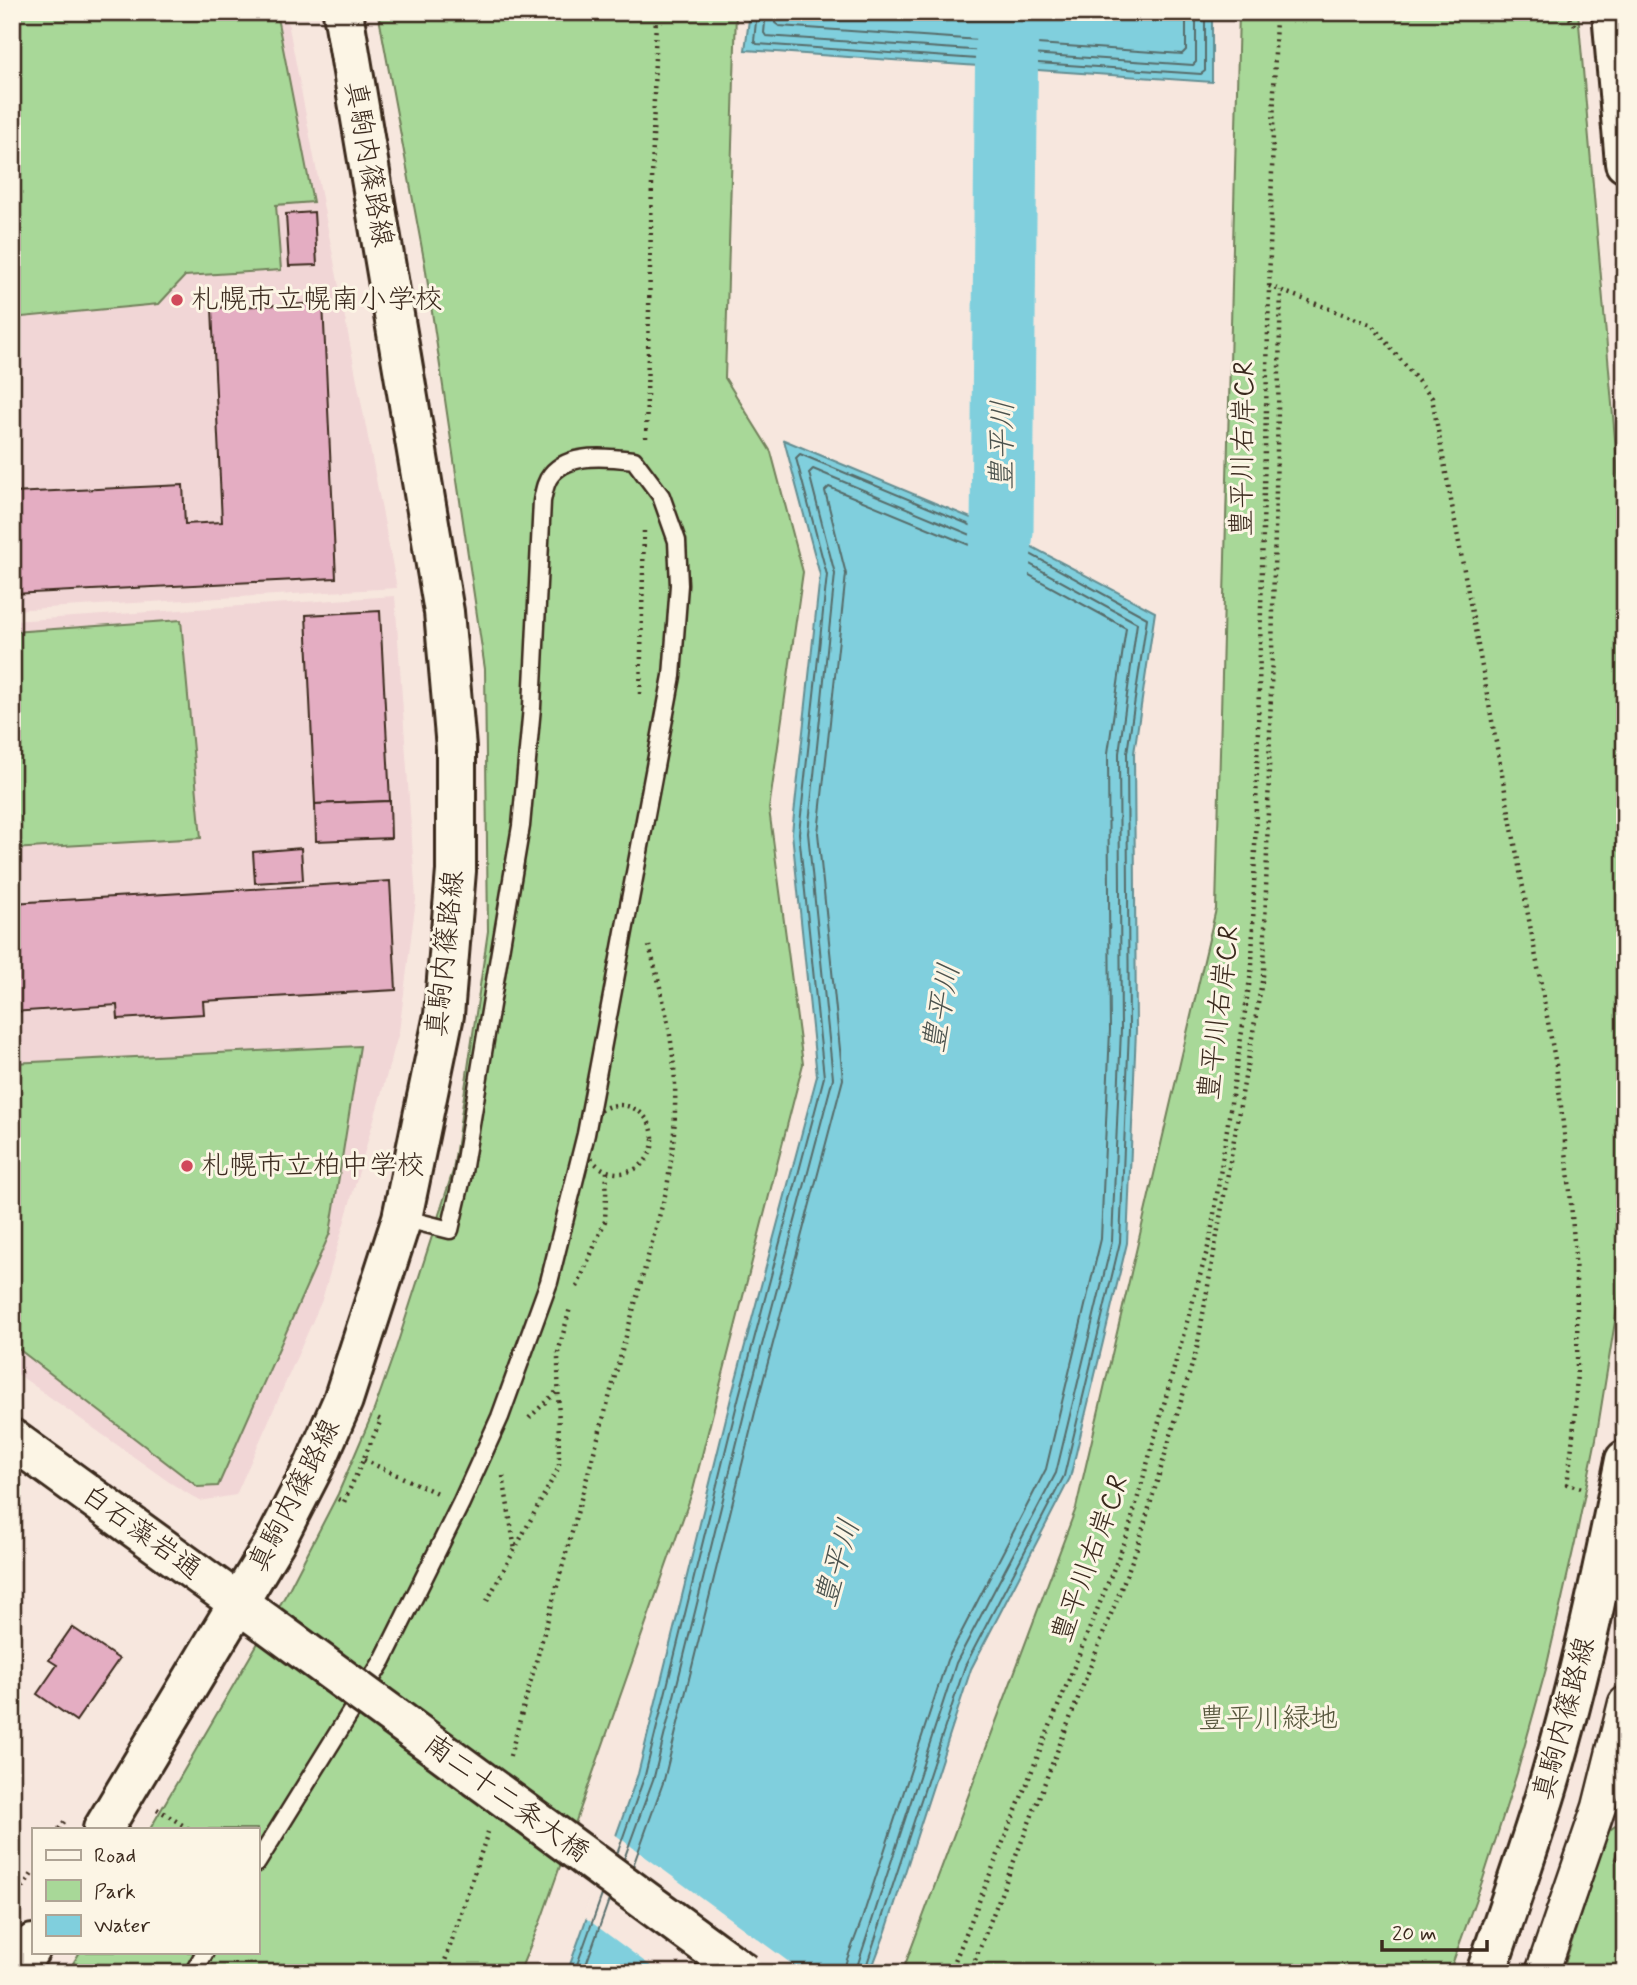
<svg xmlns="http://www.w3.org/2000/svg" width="1637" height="1985" viewBox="0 0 1637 1985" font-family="Mynerve,'Klee One',sans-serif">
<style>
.built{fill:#f1d6d6}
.green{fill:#a8d898;stroke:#72815b;stroke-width:2}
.water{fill:#80cfdd;stroke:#648d91;stroke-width:2}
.pier{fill:#f7e7de}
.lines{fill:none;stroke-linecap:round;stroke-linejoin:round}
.shore{stroke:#576c6a;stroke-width:2}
.river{stroke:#80cfdd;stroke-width:63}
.building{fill:#e4adc2;stroke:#3b2a1e;stroke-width:2}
.lane-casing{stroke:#3b2a1e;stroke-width:21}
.street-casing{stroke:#3b2a1e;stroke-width:37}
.secondary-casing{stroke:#3b2a1e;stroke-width:44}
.primary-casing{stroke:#3b2a1e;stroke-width:44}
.path{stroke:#3b2a1e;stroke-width:4.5;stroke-dasharray:2 5;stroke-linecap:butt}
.lane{stroke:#fcf5e5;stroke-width:16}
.street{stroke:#fcf5e5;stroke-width:32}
.secondary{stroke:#fcf5e5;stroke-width:38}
.primary{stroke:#fcf5e5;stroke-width:38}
.secondary-bridge-casing{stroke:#3b2a1e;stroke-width:44;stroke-linecap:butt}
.secondary-bridge{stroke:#fcf5e5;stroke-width:38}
.poi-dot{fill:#d1495b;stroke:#fcf5e5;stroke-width:2.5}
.labels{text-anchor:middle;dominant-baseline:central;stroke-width:6;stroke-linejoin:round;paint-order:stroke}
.street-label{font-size:28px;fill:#3b2a1e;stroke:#fcf5e5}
.poi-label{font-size:28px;fill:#3b2a1e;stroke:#fcf5e5;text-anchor:start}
.park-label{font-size:28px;fill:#56563c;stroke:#fcf5e5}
.water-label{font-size:30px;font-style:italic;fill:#4c534e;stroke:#fcf5e5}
</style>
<rect width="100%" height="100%" fill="#f7e7de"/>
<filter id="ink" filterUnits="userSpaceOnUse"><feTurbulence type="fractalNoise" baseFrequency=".0143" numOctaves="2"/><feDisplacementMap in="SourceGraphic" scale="14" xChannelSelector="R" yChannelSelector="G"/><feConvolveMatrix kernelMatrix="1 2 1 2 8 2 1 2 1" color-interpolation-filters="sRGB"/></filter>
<g filter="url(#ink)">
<g class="built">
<path d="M12,12H286L397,588L12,610Z"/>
<path d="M395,596L416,899L399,1032L322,1300L236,1495L200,1501L169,1482L12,1370V621Z"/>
</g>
<g class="green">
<path d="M12,12H276L313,202L276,205L281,270L185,276L159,304L12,318Z"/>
<path d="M378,12H736L725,378L771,452L803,572L769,809L803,1064L693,1490L541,1920L519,1973H67L80,1952H257V1829H150L288,1591L338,1494L374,1410L396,1348L453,1171L488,931L485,669L425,265Z"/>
<path d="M1239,12H1578L1625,554V1260L1596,1439L1575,1542L1546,1669L1517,1773L1483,1879L1449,1973H902L1076,1508L1216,909Z"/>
<path d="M181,620L201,838L12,849V632Z"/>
<path d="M360,1046L330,1233L218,1486L198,1487L12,1344V1063Z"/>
<path d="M1618,1824L1625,1825V1973H1562L1607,1832Z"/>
</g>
<g class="water">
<path d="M750,12H1212V82L745,50Z"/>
<path d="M784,440L1002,531L1155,612L1134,753L1136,1030L1127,1243L1070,1478L971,1669L886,1931L870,1973H567L638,1774L732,1394L817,1076L792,833L820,575Z"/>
</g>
<path class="pier" d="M613,1833L804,1973H660L583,1916Z"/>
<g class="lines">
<g class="shore">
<path d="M757,12L754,41L757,44L1201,74L1205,71V12"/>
<path d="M766,12L764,33L766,36L1193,65L1196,62V12"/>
<path d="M776,12L775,23L779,26L1182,54L1186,50V12"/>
<path d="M617,1854L645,1775L739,1396L824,1077L799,833L827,575L796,458L800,454L999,537L1147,618L1127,753L1129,1030L1120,1242L1064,1476L965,1666L864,1973"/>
<path d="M624,1859L654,1777L748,1398L833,1078L808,833L835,574L809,473L813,469L995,545L1137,623L1119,753L1121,1030L1112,1241L1056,1473L956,1663L855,1973"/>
<path d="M633,1866L664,1780L758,1400L843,1079L818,833L846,574L825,491L829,487L991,554L1126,628L1108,753L1110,1030L1101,1239L1046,1469L947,1660L861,1922L846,1962L845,1973"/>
<path d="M574,1973L602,1895"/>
<path d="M583,1973L609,1900"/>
</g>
<path class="river" d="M993,615L1002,531L1007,12"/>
</g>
<g class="building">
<path d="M314,212L317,265L289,266L286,214Z"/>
<path d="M323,303L336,578L12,594V493L183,485L185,524L222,522L212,308Z"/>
<path d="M380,611L390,801L315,804L306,615Z"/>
<path d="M390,801L391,838L316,841L315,804Z"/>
<path d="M301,848L303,880L255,883L253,852Z"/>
<path d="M390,881L396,990L203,1001L204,1014L118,1019L117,1005L12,1012V903Z"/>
<path d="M72,1627L119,1659L76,1721L37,1694L57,1665L49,1660Z"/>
<path d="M1620,1841L1625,1843V1861L1615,1859Z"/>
</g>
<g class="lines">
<defs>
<g id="lane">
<path d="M257,1863L383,1660L461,1503L500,1417L549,1282L586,1134L672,676L679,585L677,541L661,496L634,460C609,457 569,452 551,475C545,482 544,492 542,501L532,707L521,826L462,1178L450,1230L402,1218"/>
<path d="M193,1973L205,1952"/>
</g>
<path id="street" d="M1542,1973L1599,1807L1625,1703"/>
<path id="secondary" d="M12,1439L266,1623"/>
<g id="primary">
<path d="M1612,12L1625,163"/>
<path d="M103,1829L276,1540L314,1466L343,1400L402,1218L444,1015L456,871V748L444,612L343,12"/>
<path d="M16,1973L33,1944"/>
<path d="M1486,1973C1507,1911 1529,1849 1548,1786C1580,1679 1603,1569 1625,1460"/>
</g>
</defs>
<use href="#lane" class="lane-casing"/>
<use href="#street" class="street-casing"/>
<use href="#secondary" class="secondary-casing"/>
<use href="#primary" class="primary-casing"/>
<g class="path">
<path d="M1566,12L1575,26"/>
<path d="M1269,286L1372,325L1432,398L1556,1065C1573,1203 1588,1345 1567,1484L1582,1488"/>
<path d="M646,438L656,12"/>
<path d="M640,694L644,531"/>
<circle cx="619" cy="1139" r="34"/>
<path d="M577,1287L605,1221L607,1171"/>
<path d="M529,1418L558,1390"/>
<path d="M364,1460L439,1494"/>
<path d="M503,1476L515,1550"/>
<path d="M338,1499L344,1502L381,1420L375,1417"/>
<path d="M487,1601L559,1467L558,1353L570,1308"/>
<path d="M510,1756L667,1188C671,1161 675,1134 675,1107C677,1052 664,999 649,946"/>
<path d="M157,1809L189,1829"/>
<path d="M59,1829L66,1819"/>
<path d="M12,1906L33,1872"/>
<path d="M441,1973L488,1832"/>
<path d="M950,1973L1127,1536L1210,1240L1252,966L1276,12"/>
<path d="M970,1973L1137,1548L1197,1348L1264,970L1281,290"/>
</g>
<use href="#lane" class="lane"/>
<use href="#street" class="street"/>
<use href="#secondary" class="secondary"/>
<use href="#primary" class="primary"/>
<defs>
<path id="secondary-bridge" d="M269,1625L744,1973"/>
</defs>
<use href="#secondary-bridge" class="secondary-bridge-casing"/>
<use href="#secondary-bridge" class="secondary-bridge"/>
</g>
</g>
<g class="poi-dot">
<circle cx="177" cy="300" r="7"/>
<circle cx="187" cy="1166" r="7"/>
</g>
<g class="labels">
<g class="street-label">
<text transform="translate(368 164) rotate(80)">真駒内篠路線</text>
<text transform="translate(1244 449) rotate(-89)">豊平川右岸CR</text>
<text transform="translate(446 954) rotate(-84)">真駒内篠路線</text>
<text transform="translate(1220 1013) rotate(-83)">豊平川右岸CR</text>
<text transform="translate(295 1496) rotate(-63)">真駒内篠路線</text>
<text transform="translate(141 1533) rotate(36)">白石藻岩通</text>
<text transform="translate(1091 1559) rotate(-70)">豊平川右岸CR</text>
<text transform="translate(1565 1719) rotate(-75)">真駒内篠路線</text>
<text transform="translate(506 1799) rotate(36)">南二十二条大橋</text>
</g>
<g class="poi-label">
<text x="191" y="300">札幌市立幌南小学校</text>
<text x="201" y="1166">札幌市立柏中学校</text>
</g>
<g class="park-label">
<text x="1268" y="1719">豊平川緑地</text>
</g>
<g class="water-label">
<text transform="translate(1003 445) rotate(-89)">豊平川</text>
<text transform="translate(942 1008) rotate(-79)">豊平川</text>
<text transform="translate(838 1563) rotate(-73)">豊平川</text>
</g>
</g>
<rect width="1637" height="1985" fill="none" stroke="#fcf5e5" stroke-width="42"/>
<rect x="21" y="21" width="1595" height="1943" fill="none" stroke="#3b2a1e" stroke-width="2.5" filter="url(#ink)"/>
<rect x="32" y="1828" width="228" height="126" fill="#fcf5e5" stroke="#afa495" stroke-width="2"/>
<rect x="46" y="1850" width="35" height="10" fill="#fcf5e5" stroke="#afa495" stroke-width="2"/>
<text x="94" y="1862" font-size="21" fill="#3b2a1e">Road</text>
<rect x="46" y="1880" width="35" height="21" fill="#a8d898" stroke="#afa495" stroke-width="2"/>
<text x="94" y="1898" font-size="21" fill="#3b2a1e">Park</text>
<rect x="46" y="1915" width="35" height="21" fill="#80cfdd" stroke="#afa495" stroke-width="2"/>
<text x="94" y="1932" font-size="21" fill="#3b2a1e">Water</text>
<path d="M1382 1940v10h105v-10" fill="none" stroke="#3b2a1e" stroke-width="3.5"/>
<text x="1392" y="1940" font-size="21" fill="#3b2a1e" stroke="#fcf5e5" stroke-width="5" paint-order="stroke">20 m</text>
</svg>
